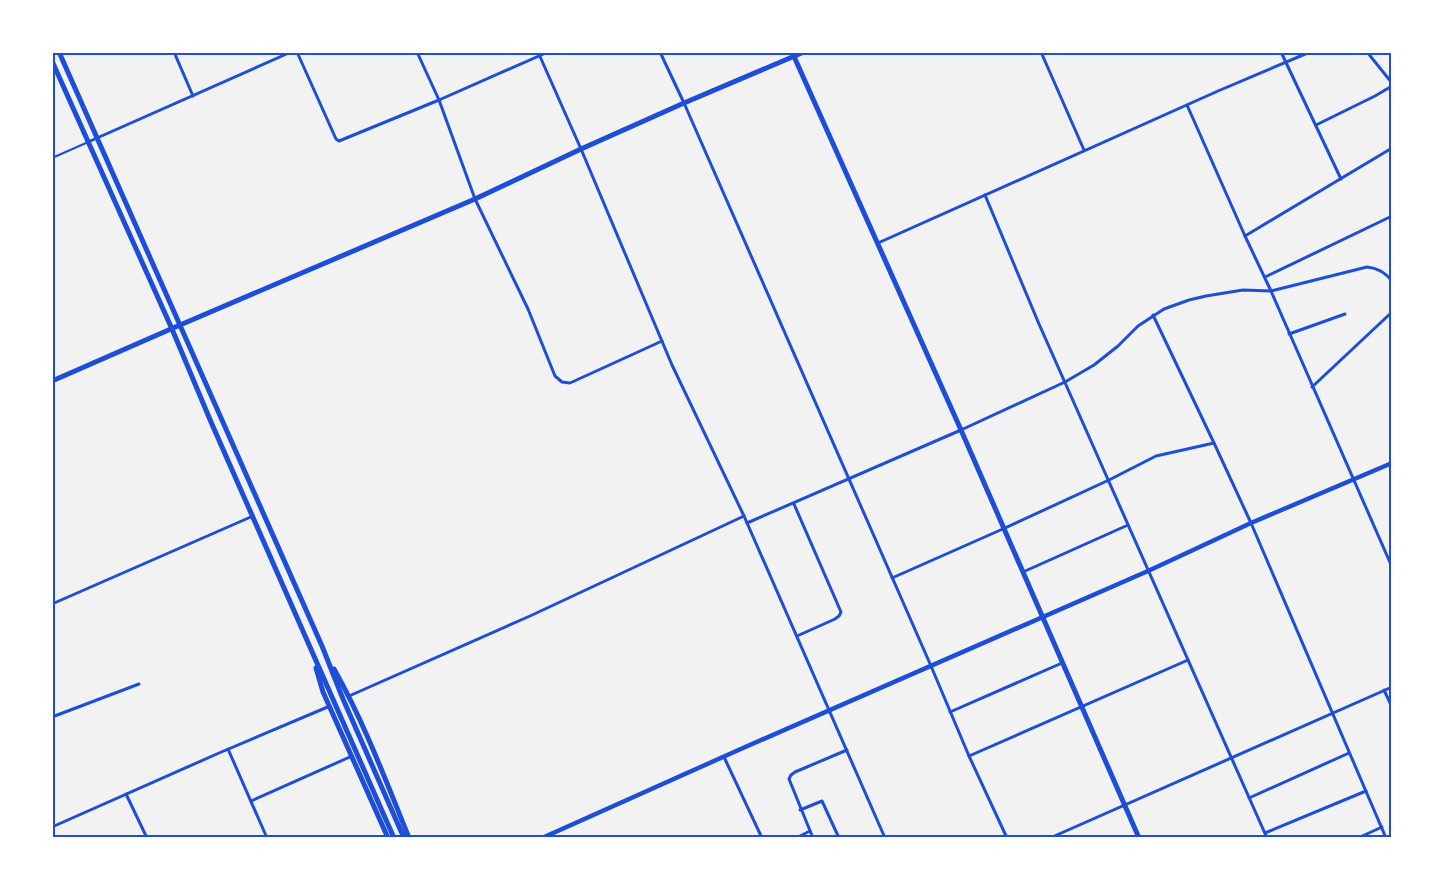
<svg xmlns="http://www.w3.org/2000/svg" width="1444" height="890" viewBox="0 0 1444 890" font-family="Raleway,sans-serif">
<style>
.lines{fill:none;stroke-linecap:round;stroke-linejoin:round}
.service{stroke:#1d4ed8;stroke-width:2}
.minor{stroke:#1d4ed8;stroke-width:3}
.tertiary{stroke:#1d4ed8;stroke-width:4.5}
.secondary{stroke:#1d4ed8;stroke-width:5}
.primary{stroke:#1d4ed8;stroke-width:5}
.neatline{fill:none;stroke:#1d4ed8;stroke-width:2}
</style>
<rect width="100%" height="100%" fill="#f2f2f2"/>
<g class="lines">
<path class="service" d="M52,158L86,143"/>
<g class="minor">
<path d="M174,52L193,96"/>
<path d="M297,52L336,139L339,141L439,100L548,52"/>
<path d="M417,52L439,100L475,199L528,309L555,376L562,382L570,383L662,341"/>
<path d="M538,52L581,149L672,365L744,516L885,838"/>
<path d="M660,52L684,103L931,666L969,756L1007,838"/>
<path d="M1041,52L1084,150"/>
<path d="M1281,52L1341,179"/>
<path d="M1367,52L1392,83"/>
<path d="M1187,105L1245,236L1271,291L1392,567"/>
<path d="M1316,125L1375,96L1392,86"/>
<path d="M88,142L291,52"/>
<path d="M985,195L1039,324L1267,838"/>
<path d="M1245,236L1392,148"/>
<path d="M878,243L1218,91L1310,52"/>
<path d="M1265,277L1392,216"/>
<path d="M1153,315L1214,443L1251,523L1386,838"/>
<path d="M1289,334L1345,314"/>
<path d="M1312,387L1392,312"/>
<path d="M794,504L841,612L839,616L835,619L797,636"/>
<path d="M747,523L961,430L1065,382L1094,365L1118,346L1138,326L1164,309L1189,300L1206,296L1243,290L1271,291L1367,267C1378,268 1385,272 1392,281"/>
<path d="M1023,572L1128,525"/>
<path d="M892,578L1005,528L1109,480L1156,456L1214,443"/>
<path d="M52,604L253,516"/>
<path d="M1384,690L1392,707"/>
<path d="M349,696L530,616L744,516"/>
<path d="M950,712L1062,663"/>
<path d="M52,717L139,684"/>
<path d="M228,749L267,838"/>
<path d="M969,756L1188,660"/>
<path d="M724,757L762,838"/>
<path d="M126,794L147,838"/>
<path d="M1249,798L1349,753"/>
<path d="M251,801L352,756"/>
<path d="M800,810L822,801L839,838"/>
<path d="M52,827L219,753L330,706"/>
<path d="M1265,833L1366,791"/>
<path d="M796,838L810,831"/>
<path d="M813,838L789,779L791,775L795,772L847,750"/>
<path d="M1050,838L1392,687"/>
<path d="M1358,838L1382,827"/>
</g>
<path class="tertiary" d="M542,838L743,748L1148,571L1251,523L1392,463"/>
<g class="secondary">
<path d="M792,52L961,430L1139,838"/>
<path d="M52,381L180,325L475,199L581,149L684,103L804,52"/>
</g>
<g class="primary">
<path d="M59,52L322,646L343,699L404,838"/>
<path d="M52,61L172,329L211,422L394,838"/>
<path d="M316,668L323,692L388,838"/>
<path d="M334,669C364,722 386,781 409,838"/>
</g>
</g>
<rect width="1444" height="890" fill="none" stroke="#ffffff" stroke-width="108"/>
<rect x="54" y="54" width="1336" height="782" class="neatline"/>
</svg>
